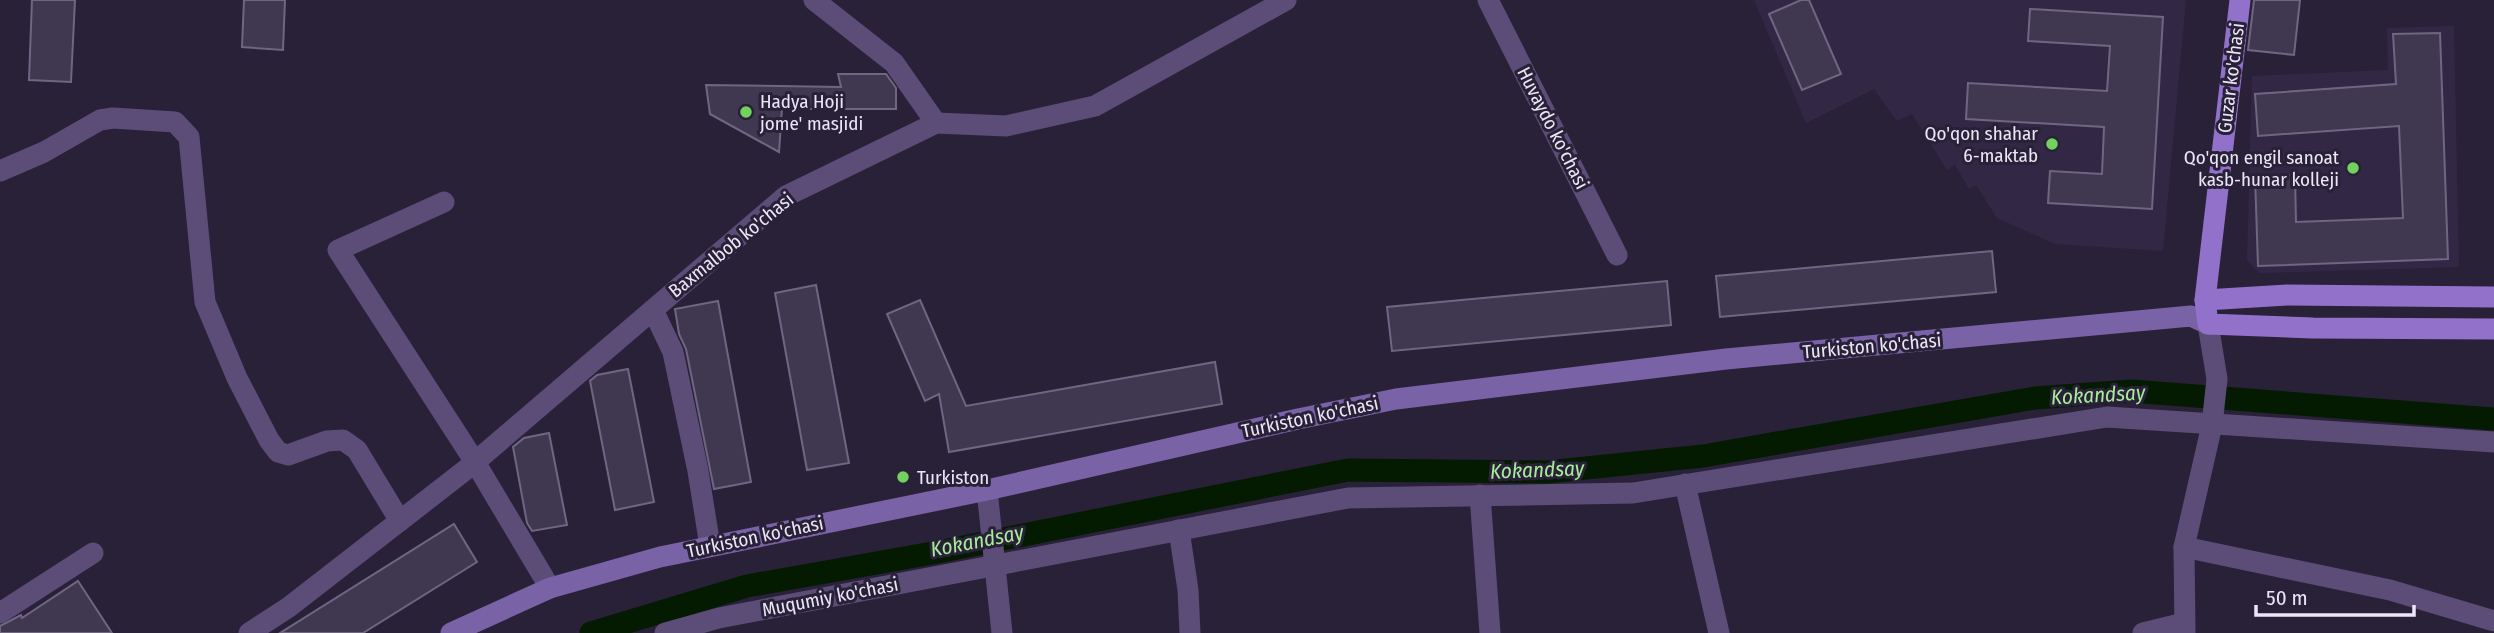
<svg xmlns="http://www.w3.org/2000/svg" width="2494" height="633" viewBox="0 0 2494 633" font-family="'Fira Sans Condensed',sans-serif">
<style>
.built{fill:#322846}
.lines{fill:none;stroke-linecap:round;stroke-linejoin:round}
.canal{stroke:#041a01;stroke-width:23}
.building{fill:#403751;stroke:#6f6682;stroke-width:2}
.minor{stroke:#5c4d78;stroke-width:21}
.secondary{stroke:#7a62a7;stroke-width:21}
.primary{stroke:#9271cb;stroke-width:21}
.poi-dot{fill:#72d25d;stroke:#292138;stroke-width:2.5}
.labels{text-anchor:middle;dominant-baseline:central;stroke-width:6;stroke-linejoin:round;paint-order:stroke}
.street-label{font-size:19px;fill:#ebe6f6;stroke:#292138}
.poi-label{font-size:19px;fill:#ebe6f6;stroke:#292138;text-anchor:start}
.water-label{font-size:21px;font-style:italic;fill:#a8ec9a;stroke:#292138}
</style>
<rect width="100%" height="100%" fill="#292138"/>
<g class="built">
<path d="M1754,0H2186L2163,251L2055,244L1997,218L1976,185L1969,189L1955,165L1947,170L1912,114L1897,121L1874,89L1806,123Z"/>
<path d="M2454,26L2459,267L2259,273L2247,260L2252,76L2388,70L2387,28Z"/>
</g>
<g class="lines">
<path class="canal" d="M591,633L747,586L938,552L1348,470L1547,472L1703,456L2035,398L2131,391L2494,419"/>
</g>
<g class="building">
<path d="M32,0H75L71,82L29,80Z"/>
<path d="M244,0H285L283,50L242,47Z"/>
<path d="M1801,0H1809L1841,74L1802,90L1769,14Z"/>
<path d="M2254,0H2300L2294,55L2248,50Z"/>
<path d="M2030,9L2163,17L2152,209L2048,203L2050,171L2102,174L2104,127L1966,119L1968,83L2107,91L2110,46L2028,41Z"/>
<path d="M2440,33L2448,259L2258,266L2255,176L2295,175L2296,222L2403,218L2399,126L2258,136L2255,94L2396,84L2393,34Z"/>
<path d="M838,74H886L896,88V109H782L779,152L710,114L706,85L841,87Z"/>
<path d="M1992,251L1996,292L1720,317L1716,276Z"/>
<path d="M1667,281L1671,325L1392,351L1387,307Z"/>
<path d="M816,285L849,463L807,470L775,293Z"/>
<path d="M920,300L966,406L1215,362L1222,404L949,452L939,394L925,401L887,314Z"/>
<path d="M718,301L751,482L714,489L686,349L679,334L675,309Z"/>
<path d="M628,369L654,502L615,510L590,381L597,375Z"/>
<path d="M549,433L567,525L532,531L527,523L513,447L524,438Z"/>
<path d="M454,524L477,562L363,633H280Z"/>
<path d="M78,581L112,633H0V626L21,615L22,618Z"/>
</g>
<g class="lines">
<g class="minor">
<path d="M814,0L894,63L936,123"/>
<path d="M1488,0L1617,255"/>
<path d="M0,171L44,152L100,120L113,118L175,122L189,137L205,302L237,378L269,440L278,452L288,455L327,441L343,440L357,450L400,521"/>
<path d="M444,202L338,250L475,462L550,588"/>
<path d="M653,310L673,352L698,471L710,546"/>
<path d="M1685,484L1719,633"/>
<path d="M987,490L1002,633"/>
<path d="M1480,495L1490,633"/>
<path d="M1179,530L1188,590L1190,633"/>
<path d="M2184,547L2390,590L2494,621"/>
<path d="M0,613L93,553"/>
<path d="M249,633L289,607L468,468L786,196L936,123L1006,126L1095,106L1286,0"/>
<path d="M665,633L719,618L1348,498L1633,493L2107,417L2494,442"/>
<path d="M2143,633L2184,623"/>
<path d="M2185,633L2184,547L2212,425L2217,379L2208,324"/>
</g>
<path class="secondary" d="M451,633L550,588L660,557L987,490L1298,419L1396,399L1726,359L2191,316L2208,324"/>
<g class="primary">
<path d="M2240,0L2205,300L2208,324L2313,328L2494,329"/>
<path d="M2205,300L2287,295L2494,297"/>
</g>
</g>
<g class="poi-dot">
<circle cx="746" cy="112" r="7"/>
<circle cx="2052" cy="144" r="7"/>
<circle cx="2353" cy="168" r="7"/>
<circle cx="903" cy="477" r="7"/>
</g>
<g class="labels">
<g class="street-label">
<text transform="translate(2231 78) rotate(-83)">Guzar ko'chasi</text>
<text transform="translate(1553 128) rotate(63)">Huvaydo ko'chasi</text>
<text transform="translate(731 245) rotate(-39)">Baxmalbob ko'chasi</text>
<text transform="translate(1872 346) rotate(-5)">Turkiston ko'chasi</text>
<text transform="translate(1310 417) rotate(-12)">Turkiston ko'chasi</text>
<text transform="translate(755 537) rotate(-12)">Turkiston ko'chasi</text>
<text transform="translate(830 597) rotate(-11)">Muqumiy ko'chasi</text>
</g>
<g class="poi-label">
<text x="760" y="101">Hadya Hoji<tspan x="760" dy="22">jome' masjidi</tspan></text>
<text x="2038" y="133" text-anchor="end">Qo'qon shahar<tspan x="2038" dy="22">6-maktab</tspan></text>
<text x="2339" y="157" text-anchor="end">Qo'qon engil sanoat<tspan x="2339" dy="22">kasb-hunar kolleji</tspan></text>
<text x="917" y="477">Turkiston</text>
</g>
<g class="water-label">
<text transform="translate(2098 395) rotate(-3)">Kokandsay</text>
<text transform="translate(1537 470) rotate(-2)">Kokandsay</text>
<text transform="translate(977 541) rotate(-11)">Kokandsay</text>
</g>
</g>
<path d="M2256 605v10h158v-10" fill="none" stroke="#ebe6f6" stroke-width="3.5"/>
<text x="2266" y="605" font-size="21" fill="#ebe6f6" stroke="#292138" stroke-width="5" paint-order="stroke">50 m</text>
</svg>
